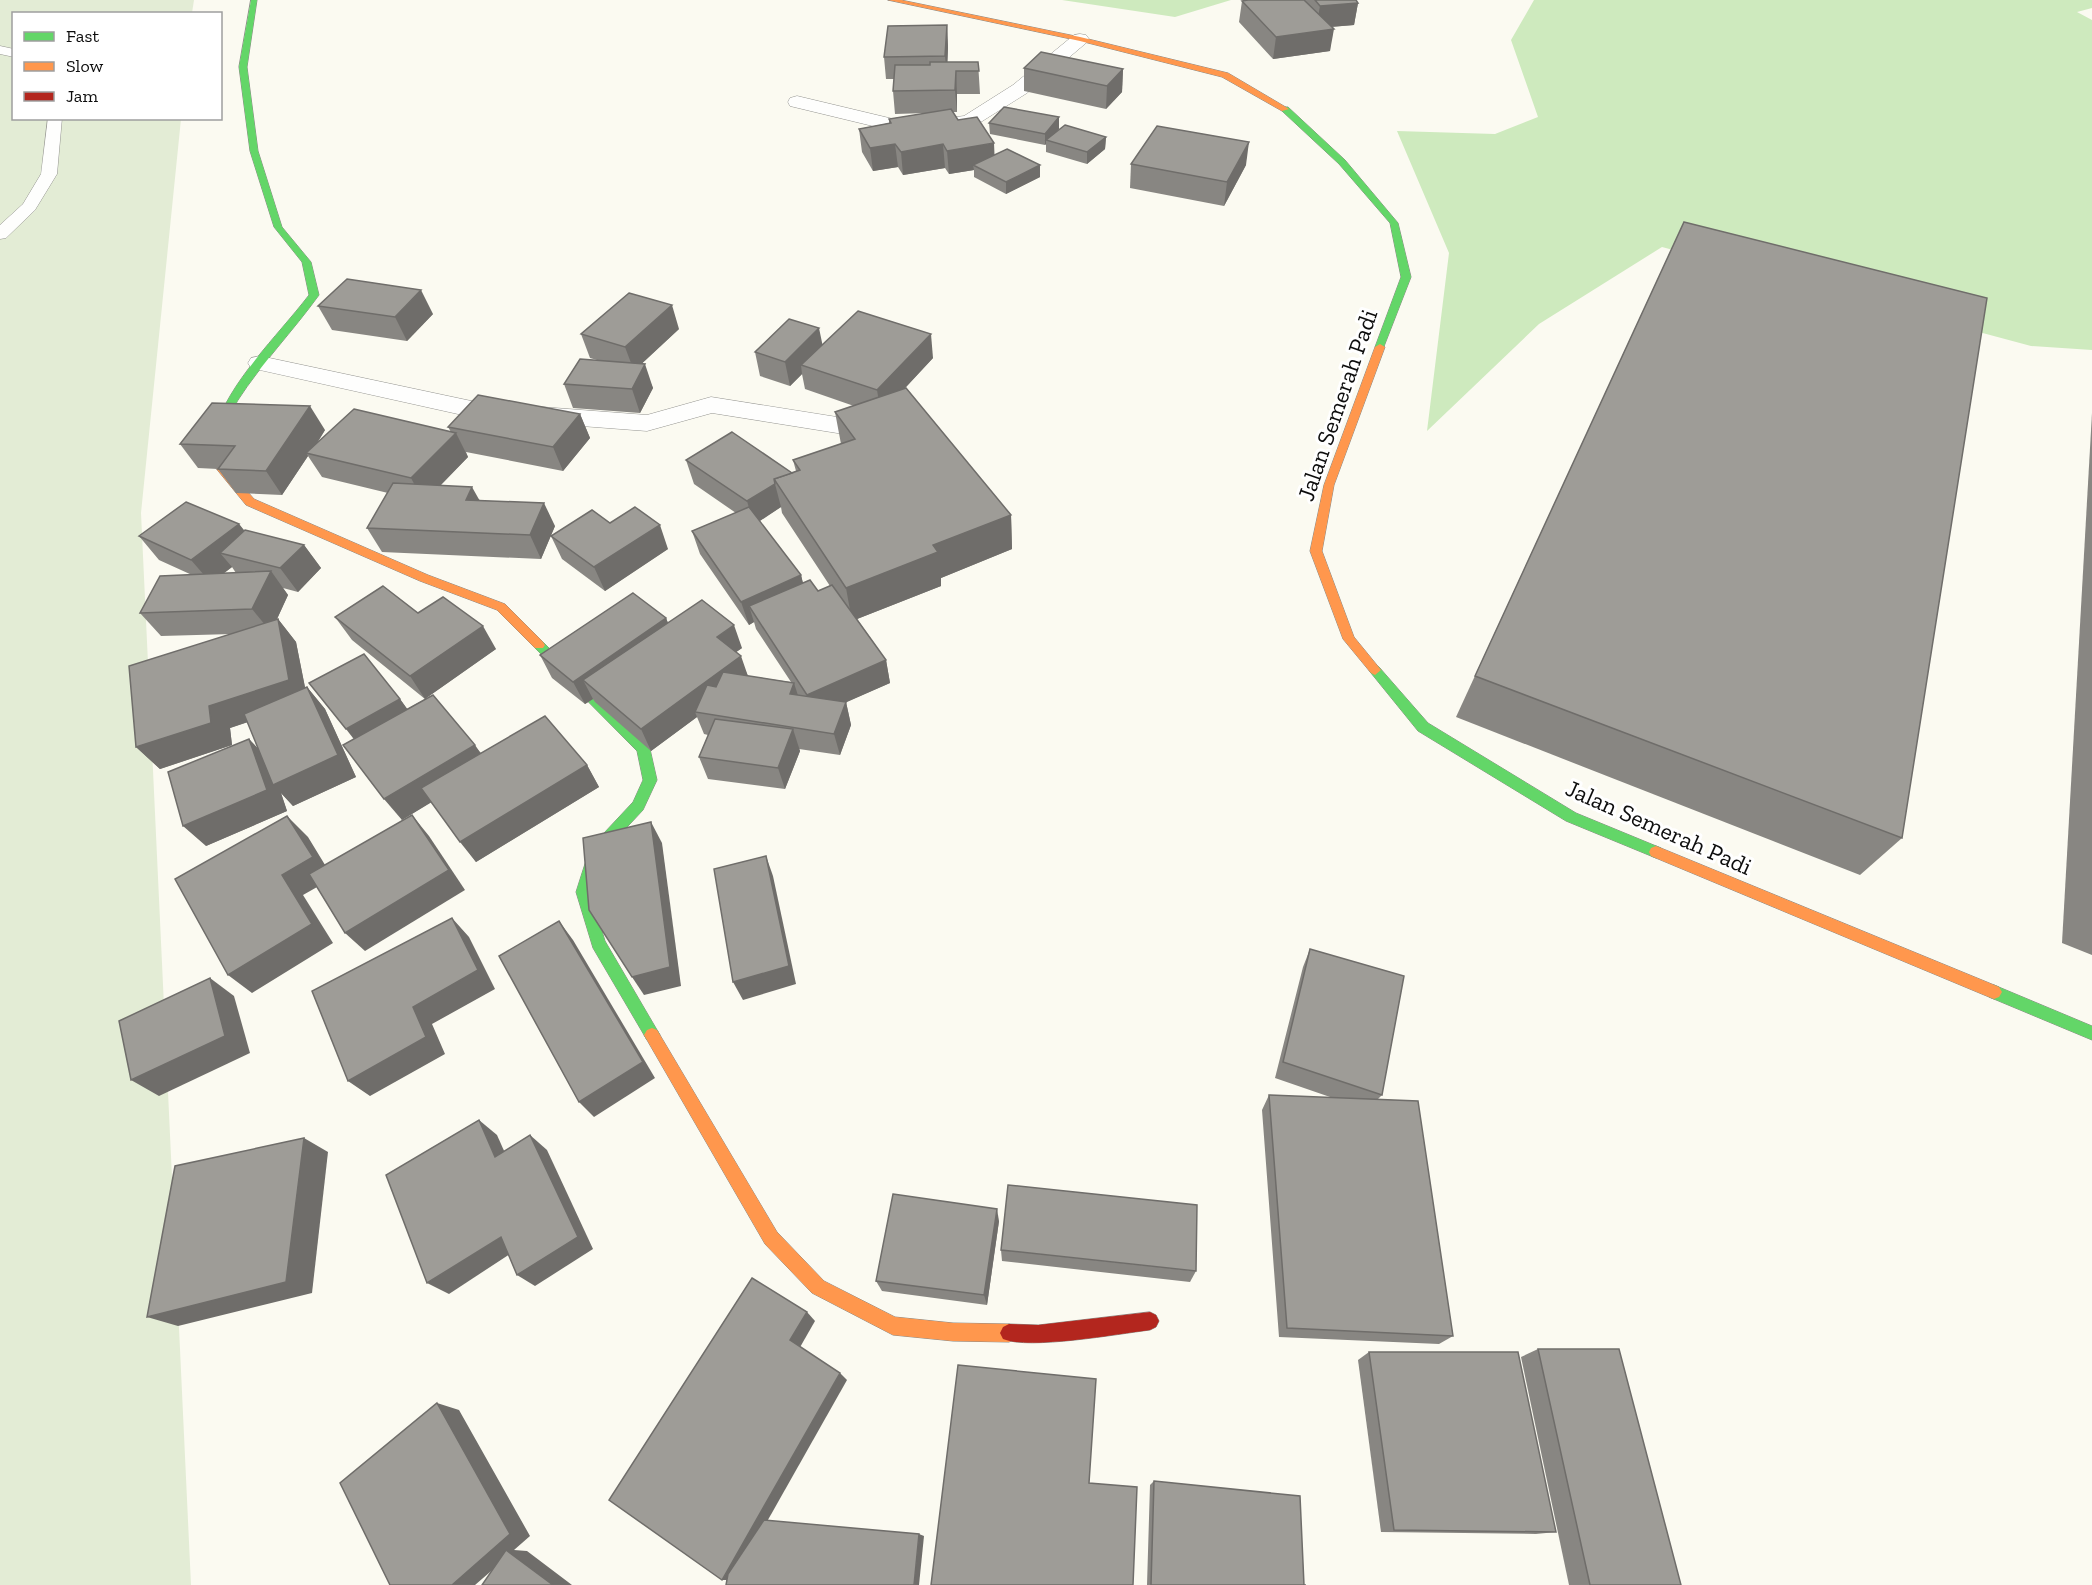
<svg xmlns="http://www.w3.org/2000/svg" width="2092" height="1585" viewBox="0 0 2092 1585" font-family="'Zilla Slab',serif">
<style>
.forest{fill:#ceeabe}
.cemetery{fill:#e3ecd5}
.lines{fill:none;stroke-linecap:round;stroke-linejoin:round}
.lane-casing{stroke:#949490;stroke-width:1}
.street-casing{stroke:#949490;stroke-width:1}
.fast-casing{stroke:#8b8a86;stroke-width:1}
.slow-casing{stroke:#8b8a86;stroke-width:1}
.jam-casing{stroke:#8b8a86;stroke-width:1}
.lane{fill:#fefefd;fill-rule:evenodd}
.street{fill:#fefefd;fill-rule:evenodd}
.fast{fill:#63d668;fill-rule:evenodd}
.slow{fill:#ff974d;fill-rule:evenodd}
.jam{fill:#b3261e;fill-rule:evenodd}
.wall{fill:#888682;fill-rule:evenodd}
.shaded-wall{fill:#6f6d6a}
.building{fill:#9e9c97;stroke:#6f6d6a;stroke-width:1.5}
.labels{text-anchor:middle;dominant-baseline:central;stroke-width:6;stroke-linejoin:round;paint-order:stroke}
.street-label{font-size:24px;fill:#0d0d0d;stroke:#fff}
</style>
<rect width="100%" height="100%" fill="#fbfaf1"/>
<g class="forest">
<path d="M1062,0H1231L1175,17Z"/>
<path d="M1534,0H2092V8L2077,12L2092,20V350L2031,346L1662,247L1539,324L1427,431L1449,253L1397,131L1495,134L1538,117L1511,40Z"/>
</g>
<path class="cemetery" d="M0,0H194L192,13L14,14V118L181,119L141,513L191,1585H0Z"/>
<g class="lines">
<defs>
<g id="lane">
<path d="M0,46L14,49V57L0,54Z"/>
<path d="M48,118H62L57,174L35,210L6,238L0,239V225L23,204L41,174Z"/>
</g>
<g id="street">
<path d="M1080,34L1086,35L1089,39L1086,43L1027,93L976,125L969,127L910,135L790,106L788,102L790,98L797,96L910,123L964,116L1013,85L1074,35Z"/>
<path d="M260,356L476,402L647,415L711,397L881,424L890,426L894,432L890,438L881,440L712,413L647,431L476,418L251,368L248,363L251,358Z"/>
</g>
<g id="fast">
<path d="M251,0H257L247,67L258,151L282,227L311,262L319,295C293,331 262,363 238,400C233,409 225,433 218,436L213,433C230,380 276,338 309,295L302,262L274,227L250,151L239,67Z"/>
<path d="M1282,107H1288L1345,160L1398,223L1411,277L1383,349L1375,347L1401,277L1390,223L1339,164L1282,111Z"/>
<path d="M539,640L543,642L650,749L657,780L643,810L601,855L590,892L605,941L660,1035L657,1040L652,1042L647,1040L593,948L576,892L590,848L633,802L643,780L637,751L535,648L533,645L535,642Z"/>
<path d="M1375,665L1379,667L1428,723L1576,813L1661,848L1663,852L1661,856L1656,858L1651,856L1566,821L1418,731L1371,673L1369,670L1371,667Z"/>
<path d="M1994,985L2092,1026V1040L1989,997L1986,992L1989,987Z"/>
</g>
<g id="slow">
<path d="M888,0H901L1080,37L1228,73L1289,109L1282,111L1222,77L1080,41Z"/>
<path d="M1380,344L1385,347L1334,485L1322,551L1354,637L1381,670L1375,675L1371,673L1343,639L1310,551L1324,485L1375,347Z"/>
<path d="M218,430L223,433L220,460L254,499L428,575L505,604L543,642L545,645L543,648H535L497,610L420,581L246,505L210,461L213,433Z"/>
<path d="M1656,846L1999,987L2002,992L1999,997L1994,999L1989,997L1651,856L1649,852L1651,848Z"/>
<path d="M652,1028L657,1030L777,1232L824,1281L895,1317L953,1323L1009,1324L1015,1327L1018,1333L1015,1339L1009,1342L953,1341L893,1335L812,1293L765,1244L647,1040L644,1035L647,1030Z"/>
</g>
<path id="jam" d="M1150,1312L1156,1315L1159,1321L1156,1327L1150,1330C1118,1334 1029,1350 1003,1339L1000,1333L1003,1327L1009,1324L1038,1325Z"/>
</defs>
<use href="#lane" class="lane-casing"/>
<use href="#street" class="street-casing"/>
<use href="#fast" class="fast-casing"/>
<use href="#slow" class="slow-casing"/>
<use href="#jam" class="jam-casing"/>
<use href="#lane" class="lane"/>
<use href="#street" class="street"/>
<use href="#fast" class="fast"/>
<use href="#slow" class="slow"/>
<use href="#jam" class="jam"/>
</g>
<g class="wall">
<path d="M1248,0H1356L1358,3L1354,25L1331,27L1330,51L1273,59L1239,22L1242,1Z"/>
<path d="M947,25L948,47L947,62H978L980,94H957V112H953L958,120L994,155L1040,165V177L1006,194L974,177V170L949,174L945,168L903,175L898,167L873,171L862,152L859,129L889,123V119L927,113L895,114L893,91L894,79H886L884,57Z"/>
<path d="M1024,68L1123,69L1122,92L1106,109L1024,91Z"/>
<path d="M1059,117V129L1055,133L1106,137L1105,149L1087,164L1046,152V144L1045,145L990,134L989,123Z"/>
<path d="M1131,164L1246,165L1224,206L1130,188Z"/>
<path d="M1684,222L1902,838L1860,875L1456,717Z"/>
<path d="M318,306L433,314L407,341L332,330Z"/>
<path d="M679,329L641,364L653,388L640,413L573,408L564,384L597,360L590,358L581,334Z"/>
<path d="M822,345L933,358L904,389L1011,515L1012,549L941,578V586L857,619L886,660L890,683L846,702L851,725L840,755L799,749L800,751L785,789L708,779L699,757L708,735L704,734L697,717L651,751L595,702L593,699L585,704L552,678L540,655L666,618L668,623L742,648L736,652L748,676L791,682L756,629L754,622L749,625L700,554L692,531L736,513L694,484L686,460L792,473L796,471L793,460L841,444L835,412L854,406L805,389L802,374L790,386L760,376L755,352ZM781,507L782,513L830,586L818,591L803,584L801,575L759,521Z"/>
<path d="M2092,413V955L2062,943Z"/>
<path d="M580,414L590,438L563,471L466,452L468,457L441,485L480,500L555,526L541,559L382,552L367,528L388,493L322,477L308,456L282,495L236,493L218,469L198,468L180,444L325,430L316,445L451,432L448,427Z"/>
<path d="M610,523L668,549L605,591L562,559L551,536Z"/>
<path d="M239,524L244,530L304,545L321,568L298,592L283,588L288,595L277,619H278L296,642L305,688L307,687L325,709L356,777L293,806L281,793L287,811L206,846L249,739L258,749L248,722L230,728L232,745L160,769L136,747L232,634L161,636L140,613L192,575L159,560L139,536ZM232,567L236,573H224Z"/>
<path d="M418,613L496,649L426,698L481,753L587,765L599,787L476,862L431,802L402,820L354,739L400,699L407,709L425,699L352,640L335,617Z"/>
<path d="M1310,949L1382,1095L1378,1099L1453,1336L1439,1344L1279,1337L1262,1110L1269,1095L1333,1098L1275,1078L1303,967Z"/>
<path d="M999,1221L987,1305L882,1291L876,1281Z"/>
<path d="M1001,1250L1196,1271L1190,1282L1002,1261Z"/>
<path d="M1538,1349L1681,1585H1569L1521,1357Z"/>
<path d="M1369,1352L1556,1532L1536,1534L1381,1532L1358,1360Z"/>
<path d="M1154,1481L1304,1585H1306H1147L1150,1485Z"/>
</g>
<g class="shaded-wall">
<path d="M1358,3L1354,25L1316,28L1320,6Z"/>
<path d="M947,25L948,47L947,79L945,56Z"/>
<path d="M1334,29L1330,51L1273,59L1276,37Z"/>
<path d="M1123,69L1122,92L1106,109L1107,86Z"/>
<path d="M956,71L957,94V112L955,90Z"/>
<path d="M1059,117V129L1048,141L1046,140V144L1045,145V134Z"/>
<path d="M1106,137L1105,149L1087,164V152Z"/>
<path d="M1249,142L1246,165L1224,206L1227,182Z"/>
<path d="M994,143L995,166L973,165L974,170L949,174L947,151Z"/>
<path d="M895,144L898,167L873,171L870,148Z"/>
<path d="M943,144L945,168L903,175L901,152Z"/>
<path d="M1040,165V177L1006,194V182Z"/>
<path d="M421,290L433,314L407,341L395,317Z"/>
<path d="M672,305L679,329L634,371L625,347Z"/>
<path d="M819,328L824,352L801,365L802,374L790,386L785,362Z"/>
<path d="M931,334L933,358L881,414L877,390Z"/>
<path d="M645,364L653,388L640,413L632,389Z"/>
<path d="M310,406L325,430L310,454L306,453L308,456L282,495L266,471Z"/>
<path d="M580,414L590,438L563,471L553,447Z"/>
<path d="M456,433L468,457L424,502L411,478Z"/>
<path d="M775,484L781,507L754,525L747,501Z"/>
<path d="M472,487L485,510L466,500Z"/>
<path d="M544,503L555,526L541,559L530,535Z"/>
<path d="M1011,515L1012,549L941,578V586L852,621L846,588L933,545Z"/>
<path d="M239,524L257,548L220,553L232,567L211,583L191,560Z"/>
<path d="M660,525L668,549L605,591L594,567Z"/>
<path d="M304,545L321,568L298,592L280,568Z"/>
<path d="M271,571L288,595L271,632L252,609Z"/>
<path d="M801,575L807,599L749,606L754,622L749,625L741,602Z"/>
<path d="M666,618L675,641L583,680L593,699L585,704L573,682Z"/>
<path d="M278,619L296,642L308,702L230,728L232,745L160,769L136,747L209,706Z"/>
<path d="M734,625L742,648L725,660L717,637Z"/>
<path d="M483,626L496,649L425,699L410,676Z"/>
<path d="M741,656L749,679L695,712L697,717L651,751L641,729Z"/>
<path d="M886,660L890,683L813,717L807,695Z"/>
<path d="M794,683L801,705L790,694Z"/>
<path d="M307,687L325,709L356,777L293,806L281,793L287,811L206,846L183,826L249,739L269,760Z"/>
<path d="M400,699L416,721L363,751L346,729Z"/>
<path d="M846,702L851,725L840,755L834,734Z"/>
<path d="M793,729L800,751L785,789L778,768Z"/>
<path d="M475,745L490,767L402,820L384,799Z"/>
<path d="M587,765L599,787L476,862L460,842Z"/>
<path d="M412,815L429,836L465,890L365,951L345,933Z"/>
<path d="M287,816L308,837L333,878L303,895L333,943L252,993L228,975L282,875Z"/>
<path d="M651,822L662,843L681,986L644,995L632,977Z"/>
<path d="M766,856L773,876L796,984L743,1000L733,982Z"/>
<path d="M452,918L469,937L495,989L432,1024L445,1054L370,1096L348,1081L413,1007Z"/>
<path d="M559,921L573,940L655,1078L594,1117L579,1102Z"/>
<path d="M210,978L234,996L250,1053L159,1096L131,1080Z"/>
<path d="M479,1120L497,1135L513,1171L495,1157Z"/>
<path d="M530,1135L547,1150L593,1249L535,1286L517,1275Z"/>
<path d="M304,1138L328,1152L312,1293L178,1326L147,1317Z"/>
<path d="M997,1209L999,1221L987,1305L984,1295Z"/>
<path d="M501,1237L519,1248L449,1294L427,1283Z"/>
<path d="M807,1312L815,1321L799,1349L790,1340Z"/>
<path d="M840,1373L847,1380L734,1580H722Z"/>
<path d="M437,1403L459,1410L530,1536L514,1550L527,1551L572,1585H553L511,1554L475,1585H452Z"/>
<path d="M919,1534L924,1536L919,1585H914Z"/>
</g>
<g class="building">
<path d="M1248,0H1304L1334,29L1276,37L1242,1Z"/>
<path d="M1315,0H1356L1358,3L1320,6Z"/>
<path d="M947,25L945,56L884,57L888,26Z"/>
<path d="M1041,52L1123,69L1107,86L1024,68Z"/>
<path d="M930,62H978L979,71H956L955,90L893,91L895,65H930Z"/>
<path d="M1004,107L1059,117L1045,134L989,123Z"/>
<path d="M951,109L958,120L977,117L994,143L947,151L943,144L901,152L895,144L870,148L859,129L891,123L889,119Z"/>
<path d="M1065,125L1106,137L1087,152L1046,140Z"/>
<path d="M1157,126L1249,142L1227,182L1131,164Z"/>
<path d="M1007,149L1040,165L1006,182L973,165Z"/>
<path d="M1684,222L1987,298L1902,838L1475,676Z"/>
<path d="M347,279L421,290L395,317L318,306Z"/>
<path d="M629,293L672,305L625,347L581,334Z"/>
<path d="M858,311L931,334L877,390L801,365Z"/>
<path d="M789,319L819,328L785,362L755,352Z"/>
<path d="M580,359L645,364L632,389L564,384Z"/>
<path d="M906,388L1011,515L933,545L938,552L846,588L774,479L800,470L793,460L855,439L835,412Z"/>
<path d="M478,395L580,414L553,447L448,427Z"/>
<path d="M212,403L310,406L266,471L218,469L235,446L180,444Z"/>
<path d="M354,409L456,433L411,478L306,453Z"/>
<path d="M732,432L792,473L774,479L775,484L747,501L686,460Z"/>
<path d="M393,483L472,487L466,500L544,503L530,535L367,528Z"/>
<path d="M186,502L239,524L191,560L139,536Z"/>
<path d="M635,507L660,525L594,567L551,536L592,510L610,523Z"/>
<path d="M749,507L801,575L741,602L692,531Z"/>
<path d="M245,530L304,545L280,568L220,553Z"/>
<path d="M271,571L252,609L140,613L160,576Z"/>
<path d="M810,580L818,591L832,585L886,660L807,695L749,606Z"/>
<path d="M383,586L418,613L443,597L483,626L410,676L335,617Z"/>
<path d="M633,593L666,618L573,682L540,655Z"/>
<path d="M702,600L734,625L717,637L741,656L641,729L583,680Z"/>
<path d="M278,619L289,680L209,706L211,723L136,747L129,666Z"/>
<path d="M364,654L400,699L346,729L309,683Z"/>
<path d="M723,672L794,683L790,694L846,702L834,734L695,712L707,685L716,687Z"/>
<path d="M307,687L338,755L273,785L244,714Z"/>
<path d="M433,695L475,745L384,799L343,745Z"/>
<path d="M545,716L587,765L460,842L421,788Z"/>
<path d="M715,719L793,729L778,768L699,757Z"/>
<path d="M249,739L267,790L183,826L168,772Z"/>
<path d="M412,815L449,870L345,933L309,874Z"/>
<path d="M287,816L313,857L282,875L312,924L228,975L175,879Z"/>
<path d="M651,822L670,967L632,977L589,910L583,838Z"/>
<path d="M766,856L789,966L733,982L714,869Z"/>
<path d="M452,918L478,970L413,1007L426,1037L348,1081L312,991Z"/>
<path d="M559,921L643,1062L579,1102L499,956Z"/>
<path d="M1310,949L1404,976L1382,1095L1283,1062Z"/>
<path d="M210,978L225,1036L131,1080L119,1021Z"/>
<path d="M1269,1095L1418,1101L1453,1336L1287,1328Z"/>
<path d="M479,1120L495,1157L530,1135L578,1237L517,1275L501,1237L427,1283L386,1175Z"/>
<path d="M304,1138L286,1282L147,1317L175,1166Z"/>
<path d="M1008,1185L1197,1205L1196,1271L1001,1250Z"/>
<path d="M893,1194L997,1209L984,1295L876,1281Z"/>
<path d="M752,1278L807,1312L790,1340L840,1373L722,1580L609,1500Z"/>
<path d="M1538,1349H1619L1681,1585H1590Z"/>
<path d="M1369,1352H1518L1556,1532L1394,1530Z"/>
<path d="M958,1365L1096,1379L1089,1483L1137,1487L1133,1585H931Z"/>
<path d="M437,1403L510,1534L452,1585H390L340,1483Z"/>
<path d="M1154,1481L1300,1496L1304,1585H1306H1151Z"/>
<path d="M764,1520L919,1534L914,1585H726L728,1574Z"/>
<path d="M506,1550L553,1585H482Z"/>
</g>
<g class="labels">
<g class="street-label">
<text transform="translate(1337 405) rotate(-71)">Jalan Semerah Padi</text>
<text transform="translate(1659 827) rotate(24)">Jalan Semerah Padi</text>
</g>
</g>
<rect x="12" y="12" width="210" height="108" fill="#ffffff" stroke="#9e9e9e" stroke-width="1.5"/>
<rect x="24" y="32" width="30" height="9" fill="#63d668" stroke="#9e9e9e" stroke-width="1.5"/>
<text x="66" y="42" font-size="18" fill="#0d0d0d">Fast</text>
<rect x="24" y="62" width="30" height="9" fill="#ff974d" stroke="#9e9e9e" stroke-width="1.5"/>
<text x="66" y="72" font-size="18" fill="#0d0d0d">Slow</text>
<rect x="24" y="92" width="30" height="9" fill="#b3261e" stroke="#9e9e9e" stroke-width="1.5"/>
<text x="66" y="102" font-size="18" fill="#0d0d0d">Jam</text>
</svg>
